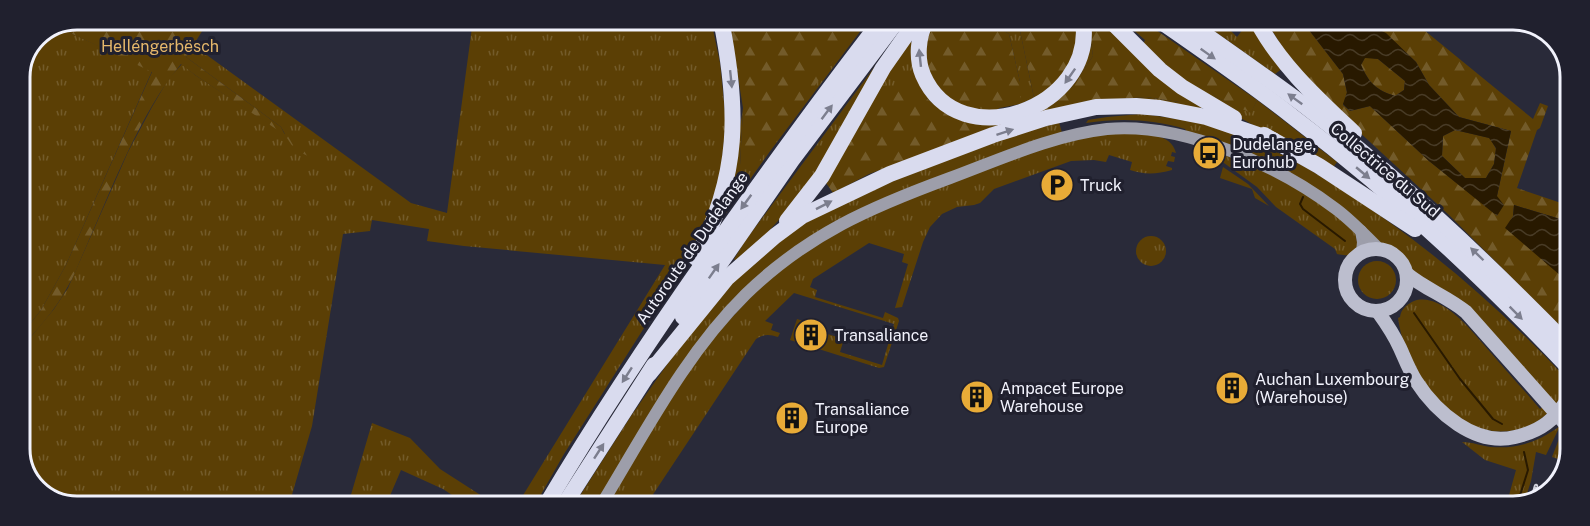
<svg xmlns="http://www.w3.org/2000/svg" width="1590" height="526" viewBox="0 0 1590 526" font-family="'Public Sans',sans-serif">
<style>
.grass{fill:url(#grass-tufts)}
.forest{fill:url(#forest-firs)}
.water{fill:url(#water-waves);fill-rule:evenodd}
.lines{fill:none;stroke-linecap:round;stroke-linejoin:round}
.stream{stroke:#281900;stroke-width:2}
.secondary{stroke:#9d9eaa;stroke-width:12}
.primary{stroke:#bcbece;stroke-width:14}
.highway{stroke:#d9dbee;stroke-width:16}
.rail-casing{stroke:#d1d2dc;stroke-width:4.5}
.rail{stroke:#20202e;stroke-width:2;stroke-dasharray:7;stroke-linecap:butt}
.oneway{fill:#7c7e8e}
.labels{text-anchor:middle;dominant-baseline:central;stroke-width:6;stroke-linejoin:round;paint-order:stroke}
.park-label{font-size:16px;fill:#e6b86b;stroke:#20202e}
.poi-label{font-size:16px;fill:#f1f2fc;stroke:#20202e;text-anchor:start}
.street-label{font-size:16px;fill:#f1f2fc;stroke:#20202e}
.rim{fill:none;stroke:#f1f2fc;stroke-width:3}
</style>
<defs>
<pattern id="grass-tufts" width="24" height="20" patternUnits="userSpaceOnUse" patternTransform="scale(1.5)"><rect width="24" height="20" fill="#5b3f05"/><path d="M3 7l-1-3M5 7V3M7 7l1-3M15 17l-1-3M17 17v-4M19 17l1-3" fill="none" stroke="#735b2a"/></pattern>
<pattern id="forest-firs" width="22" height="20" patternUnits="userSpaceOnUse" patternTransform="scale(1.5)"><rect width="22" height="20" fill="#5b3f05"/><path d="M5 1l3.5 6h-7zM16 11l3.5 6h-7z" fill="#735b2a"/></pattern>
<pattern id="water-waves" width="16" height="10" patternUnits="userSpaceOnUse" patternTransform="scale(1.5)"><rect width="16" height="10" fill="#281900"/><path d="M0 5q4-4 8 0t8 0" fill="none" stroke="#483b26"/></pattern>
</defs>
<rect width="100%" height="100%" fill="#292a39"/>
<g class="grass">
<path d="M473,20H711L720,63L726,122L719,188L710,217L689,257L564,454L535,505H517L665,265L464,246L427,241L429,229L372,220L370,231L343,234L312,426L289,505L61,504L32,484L20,453V350L54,309L68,288L128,152L152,107L169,78L182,64L195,75L285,134L281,127L186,57L193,45L411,203L447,213Z"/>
<path d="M783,20L816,23L836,21H868L771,150L721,220L734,169L743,108L740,165L861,23L800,27Z"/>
<path d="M1006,21H1018L1034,98L1020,104V82L1009,34L1001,29V25Z"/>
<path d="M1099,21H1103L1163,79L1204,108L1029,115L1089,28L1093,56L1072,87L1042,109L1082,102L1146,97L1179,102Z"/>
<path d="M1200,21H1221L1237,37L1243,29L1241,21H1249L1283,68L1275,74Z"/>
<path d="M58,27L152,71L66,265L41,310L20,337V76L36,36Z"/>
<path d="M896,38L915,43L1016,122L984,132L988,123L949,116L926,98L806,190L767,233L736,261L734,259L745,241Z"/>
<path d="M1205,83L1216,97L1251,112L1257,100L1337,162L1332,169L1199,95L1190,88Z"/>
<path d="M1141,114C1174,118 1208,123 1240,134C1248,137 1256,142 1264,146C1292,159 1318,174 1344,191C1424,243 1497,305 1563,375L1569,359C1569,368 1571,379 1568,387C1566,394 1560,400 1555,405C1532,435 1493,439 1461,420C1428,400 1403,355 1398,318L1400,317C1401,309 1407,304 1414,301C1422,298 1430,300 1437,303C1459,313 1475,335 1491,353C1507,372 1524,390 1540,409L1551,400L1470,309L1412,272L1406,262L1399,254L1384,246L1338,204L1187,132L1185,129C1153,119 1119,118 1086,123L1088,120L1107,117Z"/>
<path d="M1059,122L1062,133L903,190L741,292L595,505H574L631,416L680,346L721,293L786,235L822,212L907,175L1000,140Z"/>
<path d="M1131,133C1148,135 1171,133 1176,153L1172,152L1171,156L1175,157L1174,162L1168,161L1166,166L1172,168V170C1157,174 1145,175 1130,170L1132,162L1109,155L1106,162L1094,160L1071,161L994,189L980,203L974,205L957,207L942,214L930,227L923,242L902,307L895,308L908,264L902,262L904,254L869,243L813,279L810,287L817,290L815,297L883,318L885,312L898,318L899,321L884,367L879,368L790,340L797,319L825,328L824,333L844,339L840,352L882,365L894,324L794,293L765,321L773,324L771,330L780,333L778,337C769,334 764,334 756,339L646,505H606L685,376L706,345L764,283L812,246L869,214L1044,147L1077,138L1108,134Z"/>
<path d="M1222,155C1233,157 1242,162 1252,166C1290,183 1328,204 1356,234L1358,250C1351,256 1346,256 1337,254L1335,249L1276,207L1257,187L1224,163L1220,159Z"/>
<path d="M1223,167L1248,184L1269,206L1255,198L1252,189L1220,178Z"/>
<circle cx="1151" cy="251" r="15"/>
<circle cx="1377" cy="280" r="19"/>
<path d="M1569,420V447L1564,461L1552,457L1559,439Z"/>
<path d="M372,423L410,438L440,469L496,505H467L443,489L401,470L386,505H348Z"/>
<path d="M1560,426L1546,455L1536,452L1531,481L1524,503L1514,506H1506L1516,470L1485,460L1462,442C1473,442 1481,446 1491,447C1518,449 1538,442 1560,426Z"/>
</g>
<g class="forest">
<path d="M77,20H209L186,57L281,127L285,135L301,138L332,167L295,150L285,135L195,75L181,64C140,113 112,188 86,247C80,260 75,275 67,288C55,311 36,330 20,350V337L41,310L66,265L152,72L58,27Z"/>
<path d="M729,20H783L800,27L861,23L759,161L740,166L743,108Z"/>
<path d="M930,21H1006L1001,25V29L1009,34L1020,82V104L989,110L968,107L947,96L930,77L924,44Z"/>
<path d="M1018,21H1077L1076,51L1066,71L1050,89L1034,98Z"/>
<path d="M1097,21H1099L1144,65L1180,97L1179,102L1146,97L1082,102L1044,112L1041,109L1072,87L1093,56L1089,28Z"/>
<path d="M1123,21H1143L1257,100L1251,113L1216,97L1205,84L1190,88L1142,47L1145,40Z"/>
<path d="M1266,21H1302L1343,74L1347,93L1343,105L1350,111L1370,106L1429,161L1497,215V196L1511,131L1459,117L1429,85L1416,62L1386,34L1361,21H1413L1533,119L1540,103L1548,106L1540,128L1537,130L1517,188L1570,206V222L1514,205L1513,216L1561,275H1569V332L1568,330L1566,332L1449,215L1330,105L1291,61Z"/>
<path d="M1365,57L1378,59L1405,81L1404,90L1395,96C1376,90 1369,83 1361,65Z"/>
<path d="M882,84L926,98L949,116L988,123L990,126L984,132L869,174L833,193L826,183Z"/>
<path d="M1455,130L1490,138L1496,149L1494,164L1486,178H1465L1442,156L1443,136Z"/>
</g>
<g class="water">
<path d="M1302,21H1361L1386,33L1416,62L1429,85L1459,117L1511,131L1497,196L1504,205L1497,216L1429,161L1370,106L1350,111L1343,104L1347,92L1343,74ZM1365,58L1378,59L1405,81L1404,90L1395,96C1376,90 1369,83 1361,65ZM1455,130L1489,138L1496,148L1494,164L1486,178H1465L1442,156L1443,136Z"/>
<path d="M1514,205L1570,222L1569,275L1561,276L1505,228L1513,216Z"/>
</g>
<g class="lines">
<g class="stream">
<path d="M1303,197L1300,204L1303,209L1345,241"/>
<path d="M1414,313L1460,379L1493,419L1502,424"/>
<path d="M1517,505L1528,470L1524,452"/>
</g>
<g class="secondary">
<path d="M1361,231L1363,242L1362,252"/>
<path d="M601,505C645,433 685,354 746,294C808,234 871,207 950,178C1001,159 1053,135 1107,129C1182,122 1278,165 1336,209C1352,221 1365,235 1379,249"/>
</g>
<g class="primary">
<circle cx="1376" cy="280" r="31"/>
<path d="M1407,274C1425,289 1448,297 1466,312L1569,428"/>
<path d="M1378,312C1386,323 1394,335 1400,348C1405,359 1409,370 1416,381C1436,412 1475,447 1515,437C1541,431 1555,420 1569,397"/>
</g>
<g class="highway">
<path d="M926,21C918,37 916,58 923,75C959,158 1096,108 1083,21"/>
<path d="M1111,21L1160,70L1182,87L1234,118"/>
<path d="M1160,21C1205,52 1250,83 1293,117C1392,192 1484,278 1569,368"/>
<path d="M1186,21C1226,49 1266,77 1305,106C1400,179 1486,261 1569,346"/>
<path d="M1257,21C1281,66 1318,99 1354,133"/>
<path d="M1264,135L1319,166L1415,229"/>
<path d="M787,221L822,176L883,68L916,21"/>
<path d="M696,258C740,176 739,109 721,20"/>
<path d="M683,317L792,160L897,21"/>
<path d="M649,374L727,278L775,236L802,216L890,174L993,135L1046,118L1096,107L1136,106L1160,108L1206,117L1273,140"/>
<path d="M546,505C599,416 656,330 716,245C770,169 824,94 881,21"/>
<path d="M564,505L654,365"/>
</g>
<defs>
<path id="rail" d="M1532,500L1536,486"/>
</defs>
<use href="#rail" class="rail-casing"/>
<use href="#rail" class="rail"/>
</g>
<defs><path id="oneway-solid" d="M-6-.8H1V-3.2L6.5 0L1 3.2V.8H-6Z" transform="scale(1.5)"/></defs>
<g class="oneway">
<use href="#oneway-solid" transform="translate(1208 54) rotate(35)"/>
<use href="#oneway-solid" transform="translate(920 58) rotate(-96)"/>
<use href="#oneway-solid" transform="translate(1070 76) rotate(125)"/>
<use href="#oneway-solid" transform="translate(731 79) rotate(84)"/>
<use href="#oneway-solid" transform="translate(1295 99) rotate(-144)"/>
<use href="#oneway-solid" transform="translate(827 112) rotate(-53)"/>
<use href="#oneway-solid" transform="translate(1005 132) rotate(-18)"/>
<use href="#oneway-solid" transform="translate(1363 173) rotate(40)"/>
<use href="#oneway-solid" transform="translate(746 202) rotate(126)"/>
<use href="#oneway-solid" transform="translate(824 205) rotate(-27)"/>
<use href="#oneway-solid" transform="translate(1477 254) rotate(-136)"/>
<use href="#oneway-solid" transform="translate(714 271) rotate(-55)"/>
<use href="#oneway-solid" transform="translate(1516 313) rotate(45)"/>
<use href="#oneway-solid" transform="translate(627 375) rotate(123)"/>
<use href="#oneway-solid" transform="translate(599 451) rotate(-57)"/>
</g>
<defs>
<symbol id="bus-disc" viewBox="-11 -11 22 22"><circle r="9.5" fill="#e8ab37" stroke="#20202e"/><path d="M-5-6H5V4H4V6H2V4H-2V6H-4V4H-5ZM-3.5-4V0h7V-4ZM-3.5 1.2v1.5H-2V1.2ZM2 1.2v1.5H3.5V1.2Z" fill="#111"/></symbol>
<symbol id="parking-disc" viewBox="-11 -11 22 22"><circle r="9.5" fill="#e8ab37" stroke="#20202e"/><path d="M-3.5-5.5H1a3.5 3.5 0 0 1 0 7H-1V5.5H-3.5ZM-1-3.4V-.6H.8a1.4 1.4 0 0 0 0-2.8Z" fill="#111"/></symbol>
<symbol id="building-disc" viewBox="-11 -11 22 22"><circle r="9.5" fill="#e8ab37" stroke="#20202e"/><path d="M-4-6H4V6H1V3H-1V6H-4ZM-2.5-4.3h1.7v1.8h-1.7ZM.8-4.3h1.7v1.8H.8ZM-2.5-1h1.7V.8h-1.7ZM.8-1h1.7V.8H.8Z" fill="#111"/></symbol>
</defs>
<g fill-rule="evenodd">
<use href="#bus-disc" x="1190" y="134" width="38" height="38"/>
<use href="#parking-disc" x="1038" y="166" width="38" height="38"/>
<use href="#building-disc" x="792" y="316" width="38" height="38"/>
<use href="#building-disc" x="1213" y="369" width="38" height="38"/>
<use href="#building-disc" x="958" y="378" width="38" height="38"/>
<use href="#building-disc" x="773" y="399" width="38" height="38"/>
</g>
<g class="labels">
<g class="park-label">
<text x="160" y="46">Helléngerbësch</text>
</g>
<g class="poi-label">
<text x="1232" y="144">Dudelange,<tspan x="1232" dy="18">Eurohub</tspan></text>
<text x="1080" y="185">Truck</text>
<text x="834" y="335">Transaliance</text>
<text x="1255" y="379">Auchan Luxembourg<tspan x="1255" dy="18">(Warehouse)</tspan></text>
<text x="1000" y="388">Ampacet Europe<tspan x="1000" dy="18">Warehouse</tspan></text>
<text x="815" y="409">Transaliance<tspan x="815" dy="18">Europe</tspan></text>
</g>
<g class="street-label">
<text transform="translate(1385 170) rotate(40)">Collectrice du Sud</text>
<text transform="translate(692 248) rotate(-55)">Autoroute de Dudelange</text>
</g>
</g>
<path d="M0 0H1590V526H0ZM77 30H1513A47 47 0 0 1 1560 77V449A47 47 0 0 1 1513 496H77A47 47 0 0 1 30 449V77A47 47 0 0 1 77 30Z" fill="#20202e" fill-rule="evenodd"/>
<path class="rim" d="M77 30H1513A47 47 0 0 1 1560 77V449A47 47 0 0 1 1513 496H77A47 47 0 0 1 30 449V77A47 47 0 0 1 77 30Z"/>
</svg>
